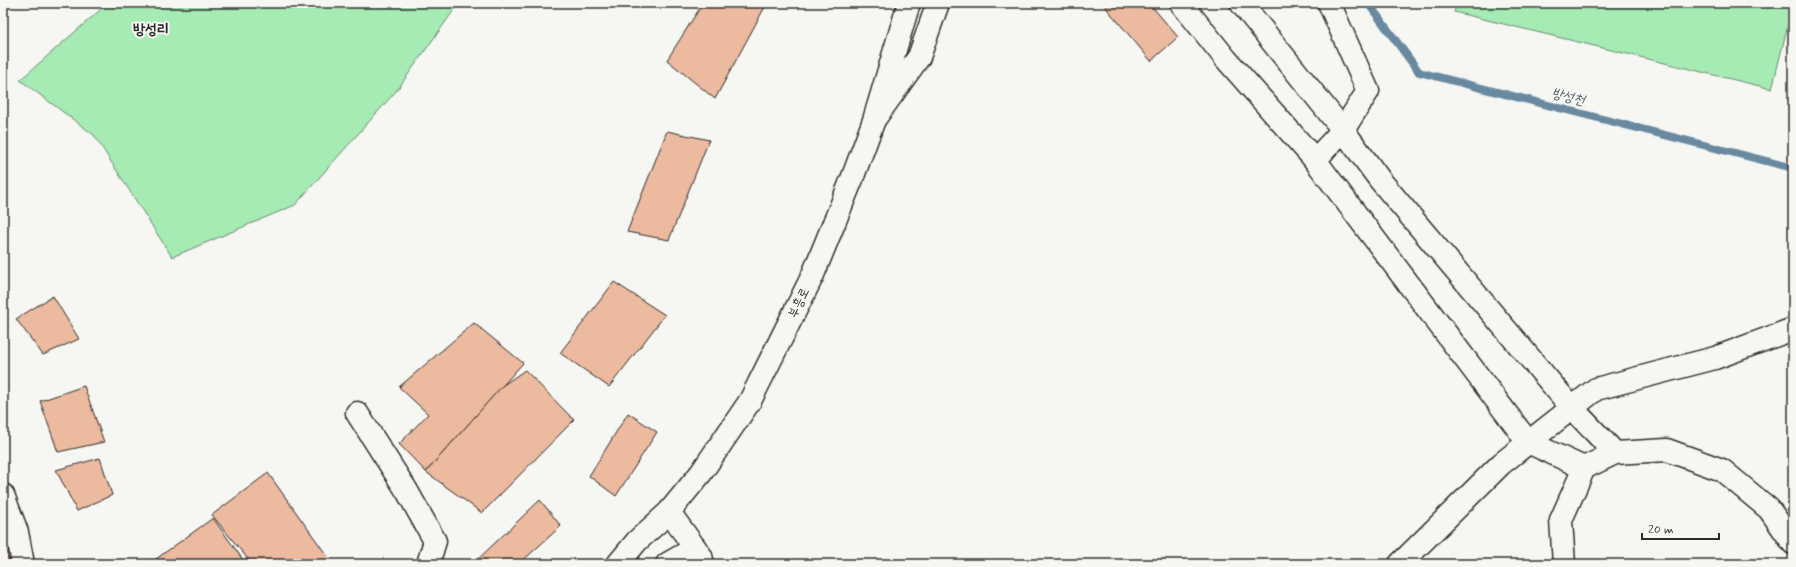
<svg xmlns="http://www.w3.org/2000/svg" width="1796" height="567" viewBox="0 0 1796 567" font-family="Mynerve,'Poor Story',sans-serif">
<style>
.green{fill:#a6eab4;stroke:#688a70}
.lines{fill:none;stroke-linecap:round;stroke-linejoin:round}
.stream{stroke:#6789a0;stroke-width:8}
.building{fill:#ecba9e;stroke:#2b2b2b}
.minor-casing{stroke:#2b2b2b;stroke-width:25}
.major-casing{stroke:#2b2b2b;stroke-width:25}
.minor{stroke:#f6f6f2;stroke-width:22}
.major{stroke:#f6f6f2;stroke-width:22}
.labels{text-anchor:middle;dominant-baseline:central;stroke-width:4;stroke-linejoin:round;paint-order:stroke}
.street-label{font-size:13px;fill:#2b2b2b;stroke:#f6f6f2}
.water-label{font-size:14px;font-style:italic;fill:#495a66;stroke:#f6f6f2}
.quarter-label{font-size:15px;font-weight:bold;fill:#2b2b2b;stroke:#f6f6f2}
</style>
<rect width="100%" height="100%" fill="#f6f6f2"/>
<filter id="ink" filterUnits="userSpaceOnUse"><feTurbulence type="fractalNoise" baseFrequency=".025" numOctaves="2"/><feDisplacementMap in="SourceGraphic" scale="8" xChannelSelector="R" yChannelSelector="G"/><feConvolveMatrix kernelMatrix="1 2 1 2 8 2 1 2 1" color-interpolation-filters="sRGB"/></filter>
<g filter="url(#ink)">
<g class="green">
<path d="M108,3H459L397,90L295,205L172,257L94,135L20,80Z"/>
<path d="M1457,3H1793V4L1772,89L1454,12Z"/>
</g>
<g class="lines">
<path class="stream" d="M1368,3L1419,72L1793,168"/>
</g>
<g class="building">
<path d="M703,3H767L715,99L667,60Z"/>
<path d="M1102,3H1149L1178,37L1151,61Z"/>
<path d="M667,131L709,140L669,240L627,232Z"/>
<path d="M614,282L665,315L609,387L560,353Z"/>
<path d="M53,296L79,339L43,355L16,319Z"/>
<path d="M474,323L523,363L426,472L399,444L428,414L399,387Z"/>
<path d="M525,370L574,420L482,513L426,472L502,386Z"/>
<path d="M84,386L104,442L58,452L40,401Z"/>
<path d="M628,413L657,432L616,496L589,476Z"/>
<path d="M100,458L112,495L77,511L56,470Z"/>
<path d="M268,473L333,564H252L212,515Z"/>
<path d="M540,500L561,526L519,564H473Z"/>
<path d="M213,518L246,564H149Z"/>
<path d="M13,549L16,564H3V551Z"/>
</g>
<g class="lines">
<defs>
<g id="minor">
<path d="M1181,3L1226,59L1315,160L1528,442L1584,468"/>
<path d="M1241,3L1343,130L1380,180L1572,408L1615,453"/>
<path d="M876,117L919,57L938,3"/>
<path d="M1315,160L1343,130L1368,91L1329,3"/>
<path d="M357,413L407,491L435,541L428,564"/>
<path d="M3,495L17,532L23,564"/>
<path d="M669,512L701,556L703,564"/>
<path d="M1400,564L1501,464L1596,389L1715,358L1793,329"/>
<path d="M1564,564L1561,520L1584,468L1615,453L1667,450L1722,470L1769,509L1793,543"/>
</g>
<g id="major">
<path d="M618,564L637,541L669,512L701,473L750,401L812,277L852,179L874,120L909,3"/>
<path d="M667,564L695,548"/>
</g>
</defs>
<use href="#minor" class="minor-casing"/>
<use href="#major" class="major-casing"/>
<use href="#minor" class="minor"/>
<use href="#major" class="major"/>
</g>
</g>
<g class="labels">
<g class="street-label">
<text transform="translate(799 303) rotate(-64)">부흥로</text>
</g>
<g class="water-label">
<text transform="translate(1568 97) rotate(14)">방성천</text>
</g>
<g class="quarter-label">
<text x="151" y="30">방성리</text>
</g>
</g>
<rect width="1796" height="567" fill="none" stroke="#f6f6f2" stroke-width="16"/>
<rect x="8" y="8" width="1780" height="551" fill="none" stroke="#2b2b2b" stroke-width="1.5" filter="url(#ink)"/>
<path d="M1642 533v6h77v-6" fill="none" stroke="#2b2b2b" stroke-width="2"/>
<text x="1648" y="533" font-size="12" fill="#2b2b2b" stroke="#f6f6f2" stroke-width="3" paint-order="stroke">20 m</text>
</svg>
